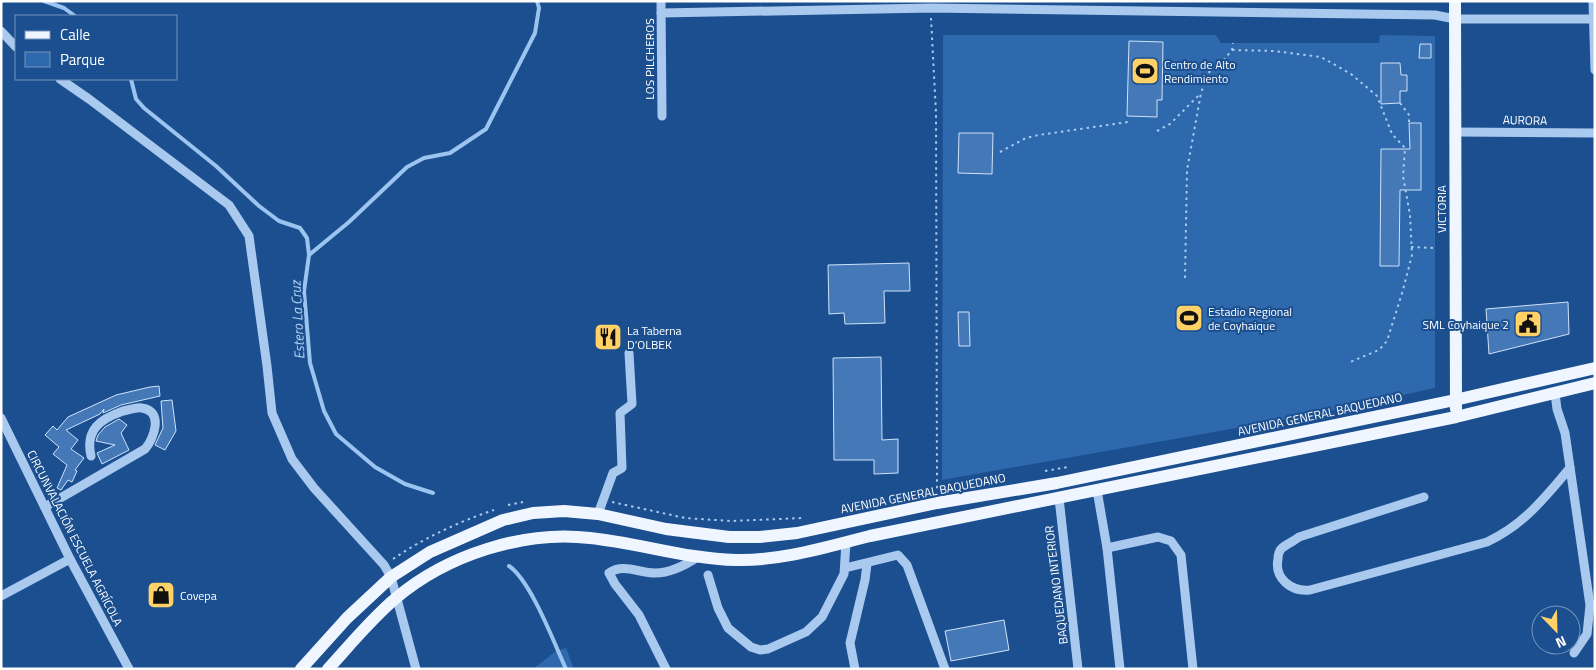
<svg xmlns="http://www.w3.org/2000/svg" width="1596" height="670" viewBox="0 0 1596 670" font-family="'Titillium Web',sans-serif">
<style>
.green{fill:#2e69ad}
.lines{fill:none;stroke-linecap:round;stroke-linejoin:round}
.stream{stroke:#9cc4f0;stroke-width:4}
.building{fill:#4478b7;stroke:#cfe3fa}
.path{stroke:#a9c9ee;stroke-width:2;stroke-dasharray:2.5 4;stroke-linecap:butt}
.minor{stroke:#a9c9ee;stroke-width:9}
.major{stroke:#f0f6ff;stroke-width:12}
.labels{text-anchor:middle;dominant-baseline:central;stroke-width:4;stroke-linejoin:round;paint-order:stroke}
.street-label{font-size:12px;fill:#fff;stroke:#1b4f8f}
.poi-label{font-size:12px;fill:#fff;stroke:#1b4f8f;text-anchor:start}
.water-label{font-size:14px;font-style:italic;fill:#b5d3f5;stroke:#1b4f8f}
</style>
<rect width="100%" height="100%" fill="#1b4f8f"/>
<g class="green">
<path d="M943,35H1216L1221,43H1379L1380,35L1435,36V388L1311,415L942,480Z"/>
<path d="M566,648L574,669H533L556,651Z"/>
</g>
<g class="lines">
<g class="stream">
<path d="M44,1L64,8L75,16"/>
<path d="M131,79L136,99L144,108L216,166L259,206L279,221L300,228L307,238L309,255L304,291L310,363L324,411L336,434L375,467L405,484L433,493"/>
<path d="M309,255L349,222L407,167L424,158L450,153L486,129L535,33L539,8L537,1"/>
<path d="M509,566C531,581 554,643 566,669"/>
</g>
</g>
<g class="building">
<path d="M1129,41L1163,42L1162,100H1157V117L1127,116Z"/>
<path d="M1420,44H1431V58H1419Z"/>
<path d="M1381,63H1400L1401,75H1407V91H1400V103L1381,104Z"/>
<path d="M1409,123H1421V190H1400L1399,266H1380L1381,149H1410Z"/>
<path d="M959,133H993L992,174L958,173Z"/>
<path d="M909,263L910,291H884L885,323L845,324L844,313L829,314L828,265Z"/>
<path d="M1568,302L1569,334L1489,354L1486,309Z"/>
<path d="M958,312H969L970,346H959Z"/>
<path d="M881,357L882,440L898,439V473L874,474V460H834L833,358Z"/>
<path d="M159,386L160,396L121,405L103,413L104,409L100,414L66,430L78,440L71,449L84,458L75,470L77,471L72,482L68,480L61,490L57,488L67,465L53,454L59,447L45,435L53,426L57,430L68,417L116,395L150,387Z"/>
<path d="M172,400L176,431L165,450L155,445L163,428L161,401Z"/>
<path d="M119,419L127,425L121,433L129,450L102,464L97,453L115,445L96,441L98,435L105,427Z"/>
<path d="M1004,620L1009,650L951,661L945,631Z"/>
</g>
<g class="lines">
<g class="path">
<path d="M931,18L936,113L937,490"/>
<path d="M1232,50L1274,51L1321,57L1351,74L1377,96L1392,134L1405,148L1403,176L1410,215L1412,255L1403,290L1387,341L1379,350L1350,362"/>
<path d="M1400,103L1409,115V123"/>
<path d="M1157,131L1170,124L1201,93"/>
<path d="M1000,152L1026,138L1039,135L1128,122"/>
<path d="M1411,247L1435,248"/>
<path d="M1185,278L1187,170L1201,93L1208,73L1223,61L1232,50L1233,43"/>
<path d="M1045,471L1068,467"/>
<path d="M612,502L685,518L731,521L803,518"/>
<path d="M508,505L523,502"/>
<path d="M393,559C424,538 458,522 494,510"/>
</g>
<g class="minor">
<path d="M661,1L662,116"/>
<path d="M1593,1L1595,70"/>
<path d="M661,13L931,8L1435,15L1455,19H1595"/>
<path d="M1,31L16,47"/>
<path d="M60,79L89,99L229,205L249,236L267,366L272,413L292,459L314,488L384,565L391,577L416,669"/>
<path d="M1455,132L1595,133"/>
<path d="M1555,393L1557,409L1565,433L1590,605L1587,634L1574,653"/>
<path d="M1,418L70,559L129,669"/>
<path d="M1097,490L1107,548L1120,669"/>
<path d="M1424,497L1299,537C1294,541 1287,544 1282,548C1279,551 1278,556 1278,559C1274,579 1292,592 1310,590L1487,542C1525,524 1544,498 1570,468"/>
<path d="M1059,498L1078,669"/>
<path d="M45,507L145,449C154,439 164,411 142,408C136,407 129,410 123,411C100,419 85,430 91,456"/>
<path d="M598,514L613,473L622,468L620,413L632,404L629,353"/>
<path d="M1107,548L1158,537L1171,541L1181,555L1193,669"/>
<path d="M845,568L898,555L907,565L945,669"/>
<path d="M708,575L718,608L728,628L751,647L760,650L768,649L806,632L822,617L844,574L846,542"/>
<path d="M1,596L70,559"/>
<path d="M666,669L639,615L615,584L609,573C623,563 639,573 655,573C671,573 686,565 699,556"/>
<path d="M855,669L850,643L865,580L867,564"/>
</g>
<g class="major">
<path d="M1455,1L1456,409"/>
<path d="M301,669L347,618L391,577L430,552L503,520L533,513L564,511L598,514L666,529L729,537H760L797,533L937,503L1057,483L1455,400L1595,368"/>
<path d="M328,669C350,645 371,619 396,598C447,555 524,530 590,538C639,543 687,559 736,560C782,561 826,547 870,536L1456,417L1595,383"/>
</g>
</g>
<defs>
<symbol id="stadium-square" viewBox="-11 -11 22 22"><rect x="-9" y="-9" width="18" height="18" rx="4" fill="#ffd166" stroke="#1b4f8f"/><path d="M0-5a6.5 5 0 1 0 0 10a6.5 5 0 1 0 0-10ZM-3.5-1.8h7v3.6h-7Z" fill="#111"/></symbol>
<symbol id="civic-square" viewBox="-11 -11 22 22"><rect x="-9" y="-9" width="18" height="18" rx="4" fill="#ffd166" stroke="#1b4f8f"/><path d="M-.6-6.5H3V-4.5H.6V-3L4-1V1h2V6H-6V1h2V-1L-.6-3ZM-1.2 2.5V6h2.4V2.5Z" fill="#111"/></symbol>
<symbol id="restaurant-square" viewBox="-11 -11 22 22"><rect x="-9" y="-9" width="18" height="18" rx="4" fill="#ffd166" stroke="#1b4f8f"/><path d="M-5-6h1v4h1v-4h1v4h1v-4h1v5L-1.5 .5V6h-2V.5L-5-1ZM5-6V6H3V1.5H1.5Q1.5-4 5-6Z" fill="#111"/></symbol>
<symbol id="shop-square" viewBox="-11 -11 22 22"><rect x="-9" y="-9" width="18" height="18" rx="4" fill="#ffd166" stroke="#1b4f8f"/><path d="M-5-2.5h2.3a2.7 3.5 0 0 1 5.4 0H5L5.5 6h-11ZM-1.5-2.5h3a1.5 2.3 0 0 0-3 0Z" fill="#111"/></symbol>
</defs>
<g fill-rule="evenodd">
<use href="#stadium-square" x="1129" y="55" width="32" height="32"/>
<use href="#stadium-square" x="1173" y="302" width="32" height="32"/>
<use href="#civic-square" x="1512" y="308" width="32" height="32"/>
<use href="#restaurant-square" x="592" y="321" width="32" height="32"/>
<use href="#shop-square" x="145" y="579" width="32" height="32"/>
</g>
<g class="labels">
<g class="street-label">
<text transform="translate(649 59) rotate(-90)">LOS PILCHEROS</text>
<text transform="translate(1525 120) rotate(1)">AURORA</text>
<text transform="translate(1441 209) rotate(-90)">VICTORIA</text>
<text transform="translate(1320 414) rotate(-12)">AVENIDA GENERAL BAQUEDANO</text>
<text transform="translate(923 493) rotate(-11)">AVENIDA GENERAL BAQUEDANO</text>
<text transform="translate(75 538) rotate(63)">CIRCUNVALACIÓN ESCUELA AGRÍCOLA</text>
<text transform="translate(1056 585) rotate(-97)">BAQUEDANO INTERIOR</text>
</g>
<g class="poi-label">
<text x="1164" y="64">Centro de Alto<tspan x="1164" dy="14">Rendimiento</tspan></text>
<text x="1208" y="311">Estadio Regional<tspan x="1208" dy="14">de Coyhaique</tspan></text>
<text x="1509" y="324" text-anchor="end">SML Coyhaique 2</text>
<text x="627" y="330">La Taberna<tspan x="627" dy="14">D’OLBEK</tspan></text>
<text x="180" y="595">Covepa</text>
</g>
<g class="water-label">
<text transform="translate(297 320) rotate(-93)">Estero La Cruz</text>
</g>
</g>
<rect width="1596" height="670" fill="none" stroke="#ffffff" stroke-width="5"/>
<rect x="15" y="15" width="162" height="65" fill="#1b4f8f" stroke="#7695bc"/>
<rect x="25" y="31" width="25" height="8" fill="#f0f6ff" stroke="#7695bc"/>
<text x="60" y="40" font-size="15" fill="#ffffff">Calle</text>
<rect x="25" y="52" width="25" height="15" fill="#2e69ad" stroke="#7695bc"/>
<text x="60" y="65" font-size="15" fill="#ffffff">Parque</text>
<g transform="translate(1556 630) rotate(157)"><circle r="24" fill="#1b4f8f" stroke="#7695bc"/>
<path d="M0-4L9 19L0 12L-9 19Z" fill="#ffd166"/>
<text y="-8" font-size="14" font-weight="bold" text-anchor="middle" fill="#ffffff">N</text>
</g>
</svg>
